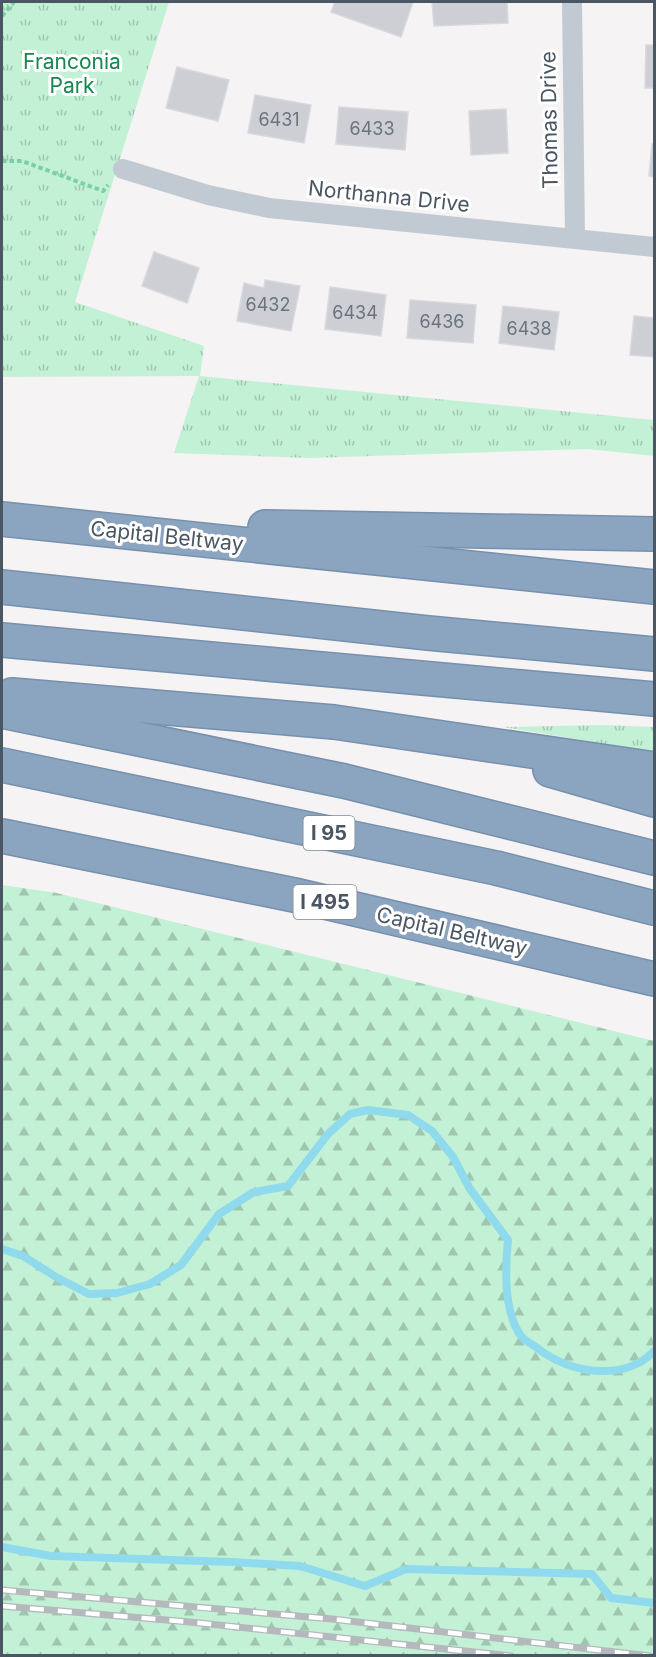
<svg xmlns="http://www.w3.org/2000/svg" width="656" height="1657" viewBox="0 0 656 1657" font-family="Inter,sans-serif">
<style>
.grass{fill:url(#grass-tufts)}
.forest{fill:url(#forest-firs)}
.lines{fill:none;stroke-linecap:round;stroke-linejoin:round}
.stream{stroke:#90daee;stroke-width:8}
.building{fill:#cdcfd5;stroke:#d7d9de;stroke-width:1.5}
.highway-casing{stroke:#7690ad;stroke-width:36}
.path{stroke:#7ad0a6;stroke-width:4;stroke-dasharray:4.5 3;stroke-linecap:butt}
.street{stroke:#c1cad2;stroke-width:20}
.highway{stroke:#8ba5c1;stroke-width:33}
.rail-casing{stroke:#b5b8bd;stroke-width:7}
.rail{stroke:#fff;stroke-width:4.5;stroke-dasharray:14;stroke-linecap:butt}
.labels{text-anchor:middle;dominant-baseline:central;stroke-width:6;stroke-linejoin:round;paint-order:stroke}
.number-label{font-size:18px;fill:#6b747e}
.shield{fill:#fff;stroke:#808990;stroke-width:1.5}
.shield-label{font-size:20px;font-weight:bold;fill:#4a5661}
.park-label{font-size:21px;fill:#17864f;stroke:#fff}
.street-label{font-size:21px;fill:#4a5661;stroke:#fff}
</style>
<defs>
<pattern id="grass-tufts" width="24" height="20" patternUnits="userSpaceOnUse" patternTransform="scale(1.5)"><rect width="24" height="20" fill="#c3f1d5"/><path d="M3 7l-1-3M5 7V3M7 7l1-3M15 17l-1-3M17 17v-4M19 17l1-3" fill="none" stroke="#a0c6b0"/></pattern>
<pattern id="forest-firs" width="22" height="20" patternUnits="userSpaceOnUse" patternTransform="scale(1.5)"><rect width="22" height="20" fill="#c3f1d5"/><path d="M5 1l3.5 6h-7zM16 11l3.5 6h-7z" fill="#a0c6b0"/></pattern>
</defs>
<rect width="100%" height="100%" fill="#f5f3f3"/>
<g class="grass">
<path d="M2,2H169L75,302L204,346L200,376L654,420V456L588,449L310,458L174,453L199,376L2,377Z"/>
<path d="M602,725L654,727V752L503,727Z"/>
</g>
<path class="forest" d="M2,885L57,893L654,1041V1655H2Z"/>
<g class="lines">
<g class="stream">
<path d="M2,1249L23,1256L56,1277L89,1294L117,1293L150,1284L181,1265L219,1214L254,1192L288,1186L328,1134L350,1114L368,1110L408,1115L432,1131L453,1157L470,1189L508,1240C505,1269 503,1311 521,1336C524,1340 531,1344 536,1347C567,1373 624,1383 654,1351"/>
<path d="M2,1547L51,1556L232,1562L300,1566L365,1586L406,1569L592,1574L611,1598L654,1603"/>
</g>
</g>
<g class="building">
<path d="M335,2H413L401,37L331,12Z"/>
<path d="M432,2H507L508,23L434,26Z"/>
<path d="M646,45H654V88H645Z"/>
<path d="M177,67L229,80L218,121L166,108Z"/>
<path d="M255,95L311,105L304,143L248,133Z"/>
<path d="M339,107L408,112L405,150L336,144Z"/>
<path d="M506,109L508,153L471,155L469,111Z"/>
<path d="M652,144H654V177L649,176Z"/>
<path d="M154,252L199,268L187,303L142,286Z"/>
<path d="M265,280L300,286L291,331L237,321L244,283L264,288Z"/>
<path d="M330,287L386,295L381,336L325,329Z"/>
<path d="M410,300L476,305L473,343L407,338Z"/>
<path d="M503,306L559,312L554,350L499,343Z"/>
<path d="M634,316L654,318V357L630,355Z"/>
</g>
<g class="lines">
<defs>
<g id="highway">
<path d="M2,519L654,587"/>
<path d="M265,527L654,534"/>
<path d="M2,587L428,633L654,654"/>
<path d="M2,640L654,699"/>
<path d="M12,695L334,722L654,769"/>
<path d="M2,711L344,781L654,858"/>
<path d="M2,765L496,868L654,908"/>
<path d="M550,770L654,800"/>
<path d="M2,836L299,896L654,979"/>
</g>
</defs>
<use href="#highway" class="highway-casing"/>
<g class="path">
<path d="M2,16L14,2"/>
<path d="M2,161H22L103,191L108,185"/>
</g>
<g class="street">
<path d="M572,2L575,239"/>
<path d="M123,169L208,195L269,208L654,247"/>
</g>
<use href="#highway" class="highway"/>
<defs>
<g id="rail">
<path d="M2,1590L332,1619L650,1656"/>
<path d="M2,1606L190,1622L511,1656"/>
</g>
</defs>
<use href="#rail" class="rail-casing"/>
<use href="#rail" class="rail"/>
</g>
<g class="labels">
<g class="number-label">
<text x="279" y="119">6431</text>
<text x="372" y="128">6433</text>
<text x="268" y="304">6432</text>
<text x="355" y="312">6434</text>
<text x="442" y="321">6436</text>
<text x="529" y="328">6438</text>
</g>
<g class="shield">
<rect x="303.5" y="816" width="51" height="34" rx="4.5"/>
<rect x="293.5" y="885" width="63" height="34" rx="4.5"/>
</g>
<g class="shield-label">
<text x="329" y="833">I 95</text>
<text x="325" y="902">I 495</text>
</g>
<g class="park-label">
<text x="72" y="61">Franconia<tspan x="72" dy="24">Park</tspan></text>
</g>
<g class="street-label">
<text transform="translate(549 120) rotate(-91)">Thomas Drive</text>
<text transform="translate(389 196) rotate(6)">Northanna Drive</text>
<text transform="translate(167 536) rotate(6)">Capital Beltway</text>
<text transform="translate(452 931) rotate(13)">Capital Beltway</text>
</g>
</g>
<rect width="656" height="1657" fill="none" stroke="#4a5661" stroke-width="6"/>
</svg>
